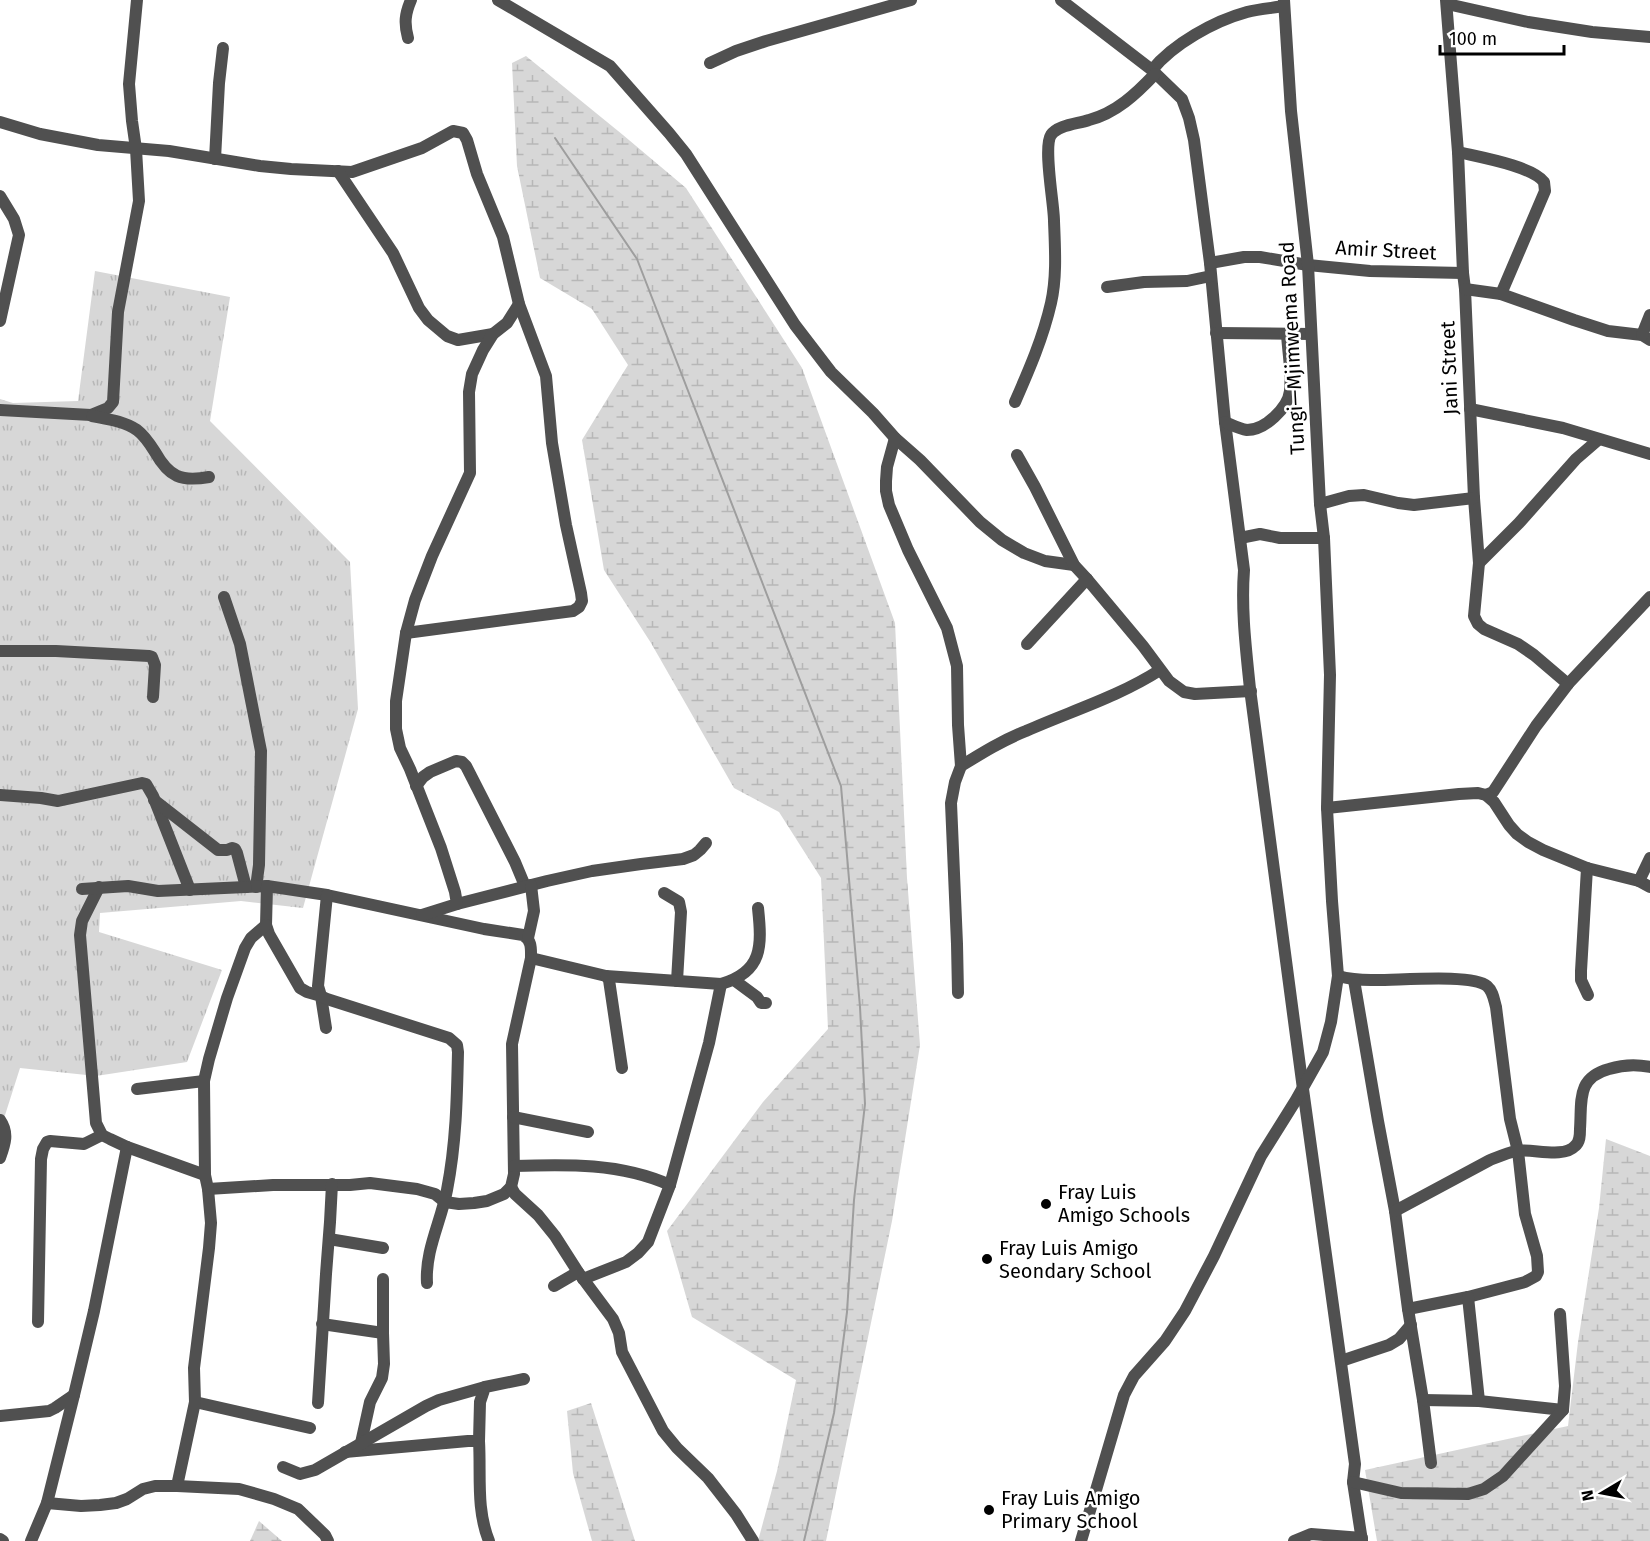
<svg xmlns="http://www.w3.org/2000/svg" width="1650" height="1541" viewBox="0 0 1650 1541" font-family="'Fira Sans',sans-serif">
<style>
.grass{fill:url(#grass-tufts)}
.wetland{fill:url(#wetland-marsh)}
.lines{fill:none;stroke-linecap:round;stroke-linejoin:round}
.stream{stroke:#9e9e9e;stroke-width:2}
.minor{stroke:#505050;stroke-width:12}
.poi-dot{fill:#000;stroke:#fff;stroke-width:2}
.labels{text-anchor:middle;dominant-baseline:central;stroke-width:5;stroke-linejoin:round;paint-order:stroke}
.street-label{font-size:20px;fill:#000;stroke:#fff}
.poi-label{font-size:20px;fill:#000;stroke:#fff;text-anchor:start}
</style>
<defs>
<pattern id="grass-tufts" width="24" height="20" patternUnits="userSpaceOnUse" patternTransform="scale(1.5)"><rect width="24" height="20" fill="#d7d7d7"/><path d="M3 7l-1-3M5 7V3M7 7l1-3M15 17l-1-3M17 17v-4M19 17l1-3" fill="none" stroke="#b7b7b7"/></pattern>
<pattern id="wetland-marsh" width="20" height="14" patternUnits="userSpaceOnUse" patternTransform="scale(1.5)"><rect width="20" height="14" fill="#d7d7d7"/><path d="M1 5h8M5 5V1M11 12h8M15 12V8" fill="none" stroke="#b7b7b7"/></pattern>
</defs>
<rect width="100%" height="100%" fill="#fff"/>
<path class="grass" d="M95,271L230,297L210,421L350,562L358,709L303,908L241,901L100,913L99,932L222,970L187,1062L96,1076L20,1068L0,1131V399L13,403L78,401Z"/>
<g class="wetland">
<path d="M526,56L623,135L686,188L802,368L895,623L907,878L920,1045L892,1221L826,1541H758L777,1471L796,1380L692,1317L667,1231L763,1102L828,1029L821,878L779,812L734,788L651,643L604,570L582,440L628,365L592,309L540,278L517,166L512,63Z"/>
<path d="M1606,1139L1650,1156V1541H1377L1365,1470L1568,1426L1578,1342L1599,1208Z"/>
<path d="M591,1403L635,1541H592L573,1473L567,1411Z"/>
<path d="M259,1521L282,1541H250Z"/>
</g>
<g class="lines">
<path class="stream" d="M555,138L637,259L841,786L860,1007L865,1104L854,1200L847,1312L834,1413L804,1541"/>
<g class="minor">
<path d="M498,0L610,66L669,133L686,154L795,325L831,372L873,413L895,438L920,460L980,522L1002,540L1024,553L1045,561L1074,565"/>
<path d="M1061,0L1152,70L1182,99L1189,118L1194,140L1210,263L1225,422L1244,570C1241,610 1246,649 1250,689L1303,1089L1355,1464L1353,1482L1362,1541"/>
<path d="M1446,0L1458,152L1463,273L1465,289L1474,498L1479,563L1474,616L1478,624L1484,629L1518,644L1534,655L1568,684"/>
<path d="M1447,4L1528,22L1592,32L1650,37"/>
<path d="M408,38C404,23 405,14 411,0"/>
<path d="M710,63L736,51L766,41L911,0"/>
<path d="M1152,70C1173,44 1214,21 1247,12C1259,9 1272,8 1284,6"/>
<path d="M0,122L40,134L98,145L169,151L260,166L291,169L352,172L422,148L453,131L463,133L467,140L477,174L503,237L519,304L546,376L552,443L566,525L581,593L582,601L579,607L573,611L406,633"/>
<path d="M1458,152C1479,157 1532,166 1544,182L1545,191L1501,294"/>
<path d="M215,159L219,83L223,48"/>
<path d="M338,171L393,253L419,308L428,320L447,336L458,340L493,334"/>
<path d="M0,196L14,219L19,235L0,321"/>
<path d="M1210,263L1244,257H1260L1308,265L1370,271L1463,273"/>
<path d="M1107,287L1144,282L1187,281L1211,276"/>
<path d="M1465,289L1501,294L1574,320L1608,331L1642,335L1650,340"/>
<path d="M1216,333L1311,334"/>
<path d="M1642,335L1650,315"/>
<path d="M1015,402C1029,370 1043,338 1051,303C1057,277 1055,248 1054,221C1054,204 1043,147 1051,135C1058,125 1077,124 1089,120C1116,113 1136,94 1155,74"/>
<path d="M1470,409L1563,428L1650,454"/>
<path d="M0,410L91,415L108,408L113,402L118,312L139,201L136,149L132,121L129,84L137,0"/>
<path d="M92,416C107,419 124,421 137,430C145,436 150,444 155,452C169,477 181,482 209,477"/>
<path d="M1225,422C1232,425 1240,429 1247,430C1265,430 1288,408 1290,391C1292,373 1288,353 1287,334"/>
<path d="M895,438L887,467L886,481V491L889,505L908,550L947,628L957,666L958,725L961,766L955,782L951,803L957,944L958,993"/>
<path d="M1017,455L1035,487L1074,565L1087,579L1143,646L1169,681L1184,692L1195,694L1251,691"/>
<path d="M1320,504L1349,496L1364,495L1398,503L1414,505L1474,498"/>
<path d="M1240,538L1260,534L1280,538H1324"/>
<path d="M1479,563L1519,523L1576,459L1598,440"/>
<path d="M224,597L240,644L261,751L259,865L256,887"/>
<path d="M1027,644L1087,579"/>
<path d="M0,651H56L149,656L152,657L155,665L153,697"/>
<path d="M961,766C982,753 1003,740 1026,731C1071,711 1118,697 1160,670"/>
<path d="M416,786L423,777L430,772L456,761L462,762L466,766L515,862L525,886"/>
<path d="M0,795L41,798L58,801L142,783L146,784L153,796L190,890"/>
<path d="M1486,795L1493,792L1536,726L1568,684L1650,597"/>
<path d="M154,800L218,850H227L232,848L235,849L237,853L246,887L267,886L327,895L484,929L523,935C532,941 531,948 531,958L512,1044L514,1174L511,1187L504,1194L487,1201L474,1203L459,1204L445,1202L435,1194L417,1189L370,1183L350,1185H273L208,1189"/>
<path d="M1327,808L1459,794L1478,793L1486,795L1494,802L1509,825L1517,834L1528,842L1543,850L1587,868L1639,881L1650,887"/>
<path d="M1587,868L1581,971V980L1588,995"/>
<path d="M1639,881L1650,858"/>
<path d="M267,886L266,925L269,934L300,988L307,992L321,996L326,1028"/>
<path d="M99,887L82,921L80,935L96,1123L102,1135L110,1139L127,1147L205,1175"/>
<path d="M82,889L128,886L158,891L246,887"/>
<path d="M664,893L679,902L681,912L677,981"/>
<path d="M327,895L318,986L321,996L327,999L449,1038L457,1045L458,1052C457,1099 456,1144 447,1190C441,1222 425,1250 427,1283"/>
<path d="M457,904L547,881L592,871L641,864L683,859L694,855L700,850L706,843"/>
<path d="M422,915L457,904L455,892L441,848L410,769L400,748L396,729V701L406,633L415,600L432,556L470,473L469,392L472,374L483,350L493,334L507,323L519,304"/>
<path d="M528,938L534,911L531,885"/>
<path d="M531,958L606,976L609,980L622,1068"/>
<path d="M606,976L721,984C763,972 762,946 758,908"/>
<path d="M1338,976C1349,979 1360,980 1371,980C1393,981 1472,973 1487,986C1493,991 1494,1000 1496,1007L1510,1119L1518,1151L1525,1214L1537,1256L1538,1272L1536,1276L1525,1282L1468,1297L1408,1309"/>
<path d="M734,980L757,997L761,1003H766"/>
<path d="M1354,980L1378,1121L1395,1211L1408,1309L1423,1400L1431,1463"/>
<path d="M137,1089L204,1081"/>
<path d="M513,1117L588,1132"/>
<path d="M0,1120C9,1133 5,1144 0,1158"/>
<path d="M514,1166C567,1164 621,1163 670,1185"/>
<path d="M511,1187L515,1194L538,1215L555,1236L578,1272L613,1319L619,1333L622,1352L663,1431L677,1448L708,1478L736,1514L753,1541"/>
<path d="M1395,1211L1490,1160C1498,1157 1507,1153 1516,1151C1532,1148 1563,1159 1575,1146C1580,1142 1580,1135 1580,1129C1582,1101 1576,1078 1609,1069C1622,1065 1636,1064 1650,1067"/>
<path d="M329,1239L383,1248"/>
<path d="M583,1279L626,1262L638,1253L648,1242L670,1185L709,1043L721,984"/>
<path d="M554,1286L578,1272"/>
<path d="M1468,1297L1479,1401"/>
<path d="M38,1322L41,1159L43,1149L47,1142L50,1141L84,1144L102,1135"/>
<path d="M322,1324L383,1333"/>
<path d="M1341,1361L1389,1345L1399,1339L1411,1325"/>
<path d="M1423,1400L1479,1401L1563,1410"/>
<path d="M195,1402L310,1428"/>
<path d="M318,1403L326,1274L330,1222L332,1184"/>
<path d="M0,1416L49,1411L55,1408L74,1395"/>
<path d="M479,1441L480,1402L485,1387L524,1379"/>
<path d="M361,1443L370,1402L382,1378L384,1364L383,1333V1279"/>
<path d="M345,1452L468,1441H479C481,1475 476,1509 489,1541"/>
<path d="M283,1467L300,1474L315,1470L426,1406L439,1400L485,1387"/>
<path d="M1353,1482L1401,1493L1468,1494L1484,1489L1503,1476L1563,1410L1565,1386L1560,1314"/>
<path d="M177,1486L195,1402L194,1368L209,1248L211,1223L208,1189L205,1175L204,1081L209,1059L227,998L245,948L251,938L266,925"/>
<path d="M47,1503L81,1506L100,1505L116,1503L127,1499L143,1489L155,1486H177L239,1489L274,1499L298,1509L325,1535L328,1541"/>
<path d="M0,1539L3,1541"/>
<path d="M31,1541L47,1503L74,1395L94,1311L127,1147"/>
<path d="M1081,1541L1124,1395L1134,1376L1165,1341L1185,1311L1214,1256L1261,1156L1296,1100L1323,1052L1331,1022L1338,976L1332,901L1327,808L1330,675L1324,538L1320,504L1308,265L1291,111L1284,0"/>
<path d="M1294,1541L1311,1534L1362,1538"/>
</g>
</g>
<g class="poi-dot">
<circle cx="1046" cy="1204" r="6"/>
<circle cx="987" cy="1259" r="6"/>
<circle cx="989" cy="1510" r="6"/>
</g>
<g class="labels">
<g class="street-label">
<text transform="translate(1386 250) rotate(3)">Amir Street</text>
<text transform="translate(1292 348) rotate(-93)">Tungi—Mjimwema Road</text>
<text transform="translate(1449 368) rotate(-92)">Jani Street</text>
</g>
<g class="poi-label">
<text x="1058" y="1192">Fray Luis<tspan x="1058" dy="23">Amigo Schools</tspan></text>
<text x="999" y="1248">Fray Luis Amigo<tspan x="999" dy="23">Seondary School</tspan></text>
<text x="1001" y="1498">Fray Luis Amigo<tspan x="1001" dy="23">Primary School</tspan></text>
</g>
</g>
<g transform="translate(1602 1493) rotate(260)" stroke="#ffffff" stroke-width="4.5" paint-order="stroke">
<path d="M0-4.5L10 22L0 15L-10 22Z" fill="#000000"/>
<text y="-9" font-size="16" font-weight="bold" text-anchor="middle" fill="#000000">N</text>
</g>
<path d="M1440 45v9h124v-9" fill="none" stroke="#000000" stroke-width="3"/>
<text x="1449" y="45" font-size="18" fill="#000000" stroke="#ffffff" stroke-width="4.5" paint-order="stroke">100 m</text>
</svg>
